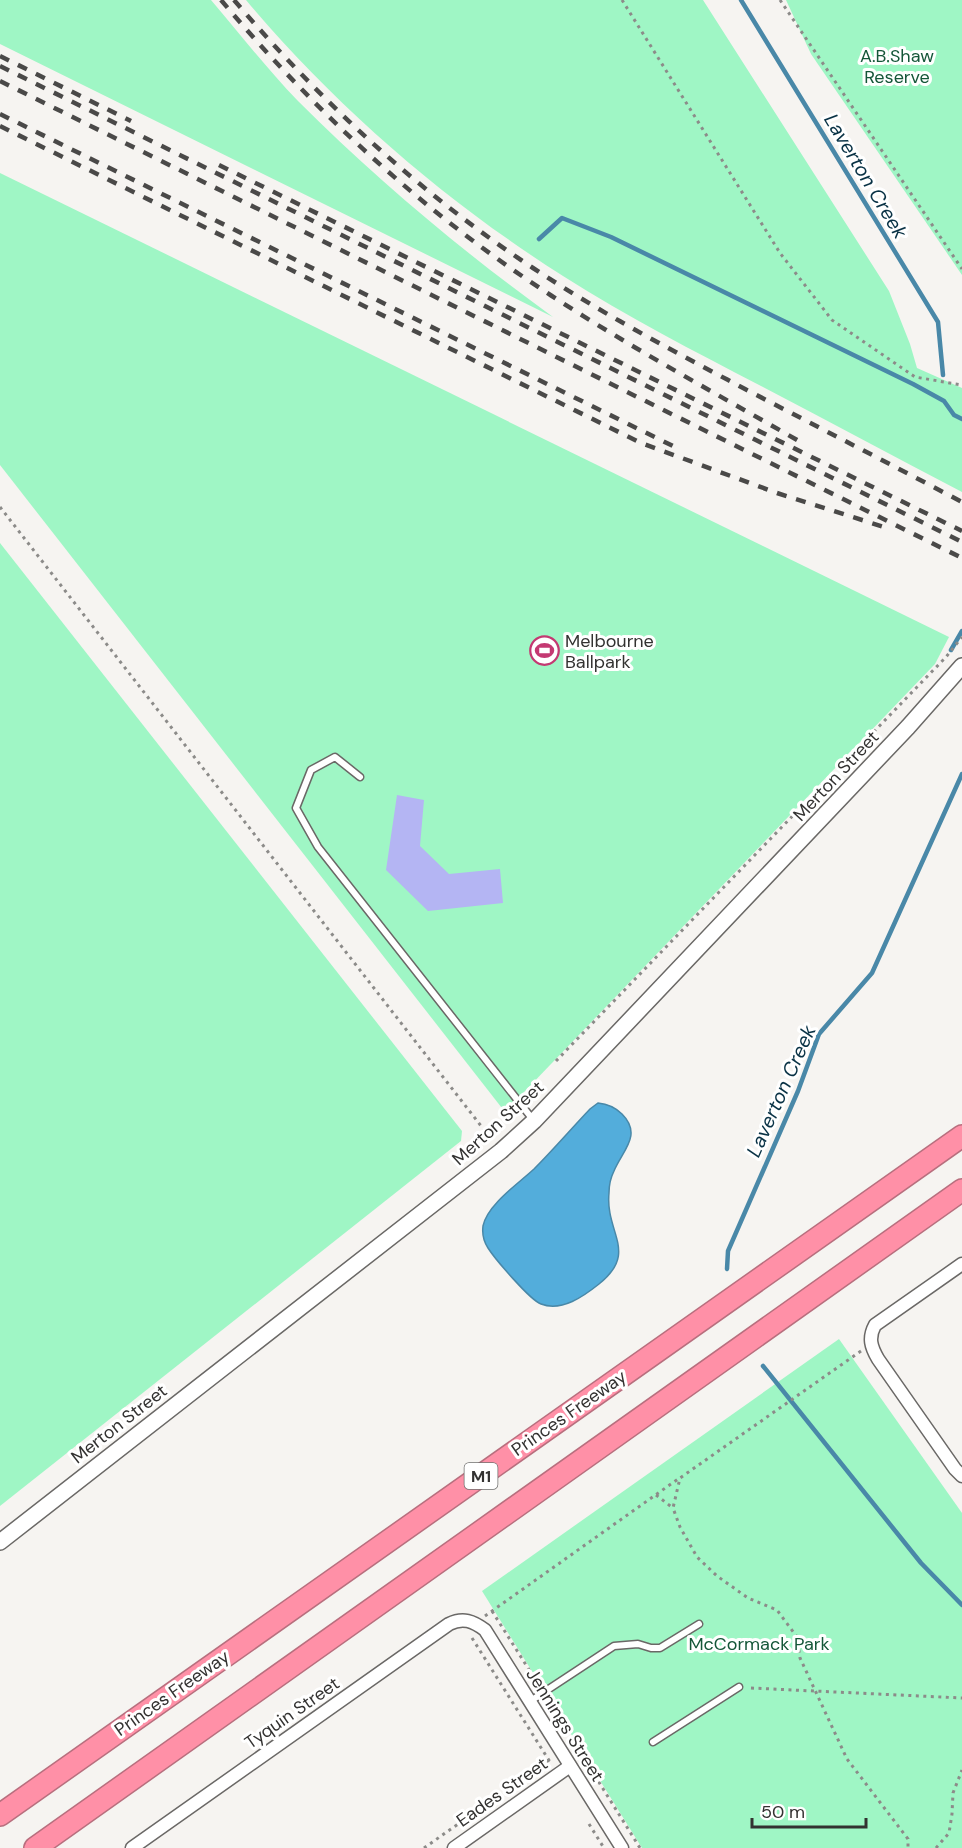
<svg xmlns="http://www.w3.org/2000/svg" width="962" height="1848" viewBox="0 0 962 1848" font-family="'DM Sans',sans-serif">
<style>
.green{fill:#9ff6c5}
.water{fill:#53addb;stroke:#4988a8;stroke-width:1.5}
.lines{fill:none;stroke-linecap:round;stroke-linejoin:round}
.stream{stroke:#4988a8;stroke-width:4.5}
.building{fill:#b4b5f3}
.service-casing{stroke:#6a6866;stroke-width:9}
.minor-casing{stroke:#6a6866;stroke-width:15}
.tertiary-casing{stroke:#6a6866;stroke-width:18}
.motorway-casing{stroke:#b86f7e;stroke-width:24}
.path{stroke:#8c8b89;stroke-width:3;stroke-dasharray:3 4.5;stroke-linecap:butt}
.service{stroke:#fff;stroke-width:6}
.minor{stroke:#fff;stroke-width:12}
.tertiary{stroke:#fff;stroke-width:15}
.motorway{stroke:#ff90a7;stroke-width:21}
.rail{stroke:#4a4948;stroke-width:4.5;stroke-dasharray:10 10;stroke-linecap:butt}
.labels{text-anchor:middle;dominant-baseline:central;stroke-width:6;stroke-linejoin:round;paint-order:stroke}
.shield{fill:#fff;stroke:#70706f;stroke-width:1.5}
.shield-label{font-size:16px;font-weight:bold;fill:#333231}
.park-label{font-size:18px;fill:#145638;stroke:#fff}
.poi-label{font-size:18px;fill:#333231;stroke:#fff;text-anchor:start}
.street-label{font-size:18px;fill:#333231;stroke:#fff}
.water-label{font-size:20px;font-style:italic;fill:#093245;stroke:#fff}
</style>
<rect width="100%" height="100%" fill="#f6f4f1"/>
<g class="green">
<path d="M0,0H211C240,34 267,69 298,101C377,180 462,251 553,317L0,44Z"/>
<path d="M246,0H703L889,291L910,344L917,368L962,388V492C895,457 828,421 761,386C694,351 627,317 563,276C445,201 336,107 246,0Z"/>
<path d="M786,0H962V275L811,54Z"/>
<path d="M0,173L949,637L935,664L505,1112L0,465Z"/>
<path d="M0,543L462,1131L461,1141L0,1506Z"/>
<path d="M839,1339L962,1513V1848H642L482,1591Z"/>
</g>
<path class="water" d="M598,1103C608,1104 615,1107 622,1114C643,1135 622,1151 614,1171C611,1177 609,1186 609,1193C605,1233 639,1252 599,1284C584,1296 562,1312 541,1304C530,1300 495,1259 488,1248C484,1242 482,1234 483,1226C487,1205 519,1183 534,1169C553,1150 571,1129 590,1109Z"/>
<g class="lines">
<g class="stream">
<path d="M741,0L938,322L943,375"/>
<path d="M539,239L562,218L611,237L913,384L944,401L954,415L962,419"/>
<path d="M951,650L962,631"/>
<path d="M727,1269L728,1251L798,1091L819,1034L872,973L962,774"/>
<path d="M763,1366L921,1563L962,1605"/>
</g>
</g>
<path class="building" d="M397,795L424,800L420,846L449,874L500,869L503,903L428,911L386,870Z"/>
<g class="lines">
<defs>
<g id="service">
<path d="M360,777L335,757L311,770L296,808L318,847L534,1121"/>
<path d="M529,1702L614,1646L638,1644L651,1648H660L699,1624"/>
<path d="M653,1742L739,1687"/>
</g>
<g id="minor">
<path d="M962,1264L875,1325C868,1338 871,1347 878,1359L955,1469L962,1476"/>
<path d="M132,1848L449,1624C463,1617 473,1621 485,1630L622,1848"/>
<path d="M454,1848L570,1766"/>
</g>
<path id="tertiary" d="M0,1542L501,1151L534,1121L908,727L962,666"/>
<g id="motorway">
<path d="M0,1815L962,1136"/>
<path d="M35,1848L962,1190"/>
</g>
</defs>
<use href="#service" class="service-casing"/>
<use href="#minor" class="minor-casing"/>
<use href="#tertiary" class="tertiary-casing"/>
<use href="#motorway" class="motorway-casing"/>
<g class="path">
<path d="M622,0L780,253L832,320L915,377L962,385"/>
<path d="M780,0L962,269"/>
<path d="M0,507L492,1140"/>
<path d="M556,1061L946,657L962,637"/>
<path d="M861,1351L680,1478L673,1508L680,1527L697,1557L717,1576L748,1598L777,1610L797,1637L800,1658L847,1759L908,1839V1848"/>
<path d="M656,1495L673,1508"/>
<path d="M492,1611L538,1684"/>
<path d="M485,1616L678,1479"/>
<path d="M472,1638L550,1762"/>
<path d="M751,1688L962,1698"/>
<path d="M547,1699L640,1848"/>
<path d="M589,1824L604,1848"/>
<path d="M424,1848L549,1760"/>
<path d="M936,1848L949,1833L952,1814L953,1793L962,1770"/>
</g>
<use href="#service" class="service"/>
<use href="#minor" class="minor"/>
<use href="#tertiary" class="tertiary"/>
<use href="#motorway" class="motorway"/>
<g class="rail">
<path d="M221,0C306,101 401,191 509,267C603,333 705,387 804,444"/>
<path d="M234,0C321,102 421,194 533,268C601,313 673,351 745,389C818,427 890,464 962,502"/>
<path d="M0,56L131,121"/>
<path d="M0,66L962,542"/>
<path d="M0,81L962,558"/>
<path d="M0,114L681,450"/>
<path d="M0,126L641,443L777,493L884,527"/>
<path d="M219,165L962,531"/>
</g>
</g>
<defs>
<symbol id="stadium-ring" viewBox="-11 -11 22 22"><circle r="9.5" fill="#fff" stroke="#c43972" stroke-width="1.5"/><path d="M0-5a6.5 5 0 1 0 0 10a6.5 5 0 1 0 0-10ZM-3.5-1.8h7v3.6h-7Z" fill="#c43972"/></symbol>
</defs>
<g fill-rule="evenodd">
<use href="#stadium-ring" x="528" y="634" width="33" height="33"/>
</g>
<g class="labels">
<rect class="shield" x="464.5" y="1463" width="33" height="26" rx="4.5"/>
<g class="shield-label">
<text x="481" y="1476">M1</text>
</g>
<g class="park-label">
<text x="897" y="56">A.B.Shaw<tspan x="897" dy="21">Reserve</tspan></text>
<text x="759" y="1644">McCormack Park</text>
</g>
<g class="poi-label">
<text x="565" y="641">Melbourne<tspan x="565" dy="21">Ballpark</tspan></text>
</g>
<g class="street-label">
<text transform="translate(836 776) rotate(-47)">Merton Street</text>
<text transform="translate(498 1123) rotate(-42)">Merton Street</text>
<text transform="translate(569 1413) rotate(-35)">Princes Freeway</text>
<text transform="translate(119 1424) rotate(-38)">Merton Street</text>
<text transform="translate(172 1693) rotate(-35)">Princes Freeway</text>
<text transform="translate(292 1713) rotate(-35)">Tyquin Street</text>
<text transform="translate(565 1725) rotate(58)">Jennings Street</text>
<text transform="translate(502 1792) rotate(-35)">Eades Street</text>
</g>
<g class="water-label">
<text transform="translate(866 176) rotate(59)">Laverton Creek</text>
<text transform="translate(781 1091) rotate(-66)">Laverton Creek</text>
</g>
</g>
<path d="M752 1818v9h114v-9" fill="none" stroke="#333231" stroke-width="3"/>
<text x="761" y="1818" font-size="18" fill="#333231" stroke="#ffffff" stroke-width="4.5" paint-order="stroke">50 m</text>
</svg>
